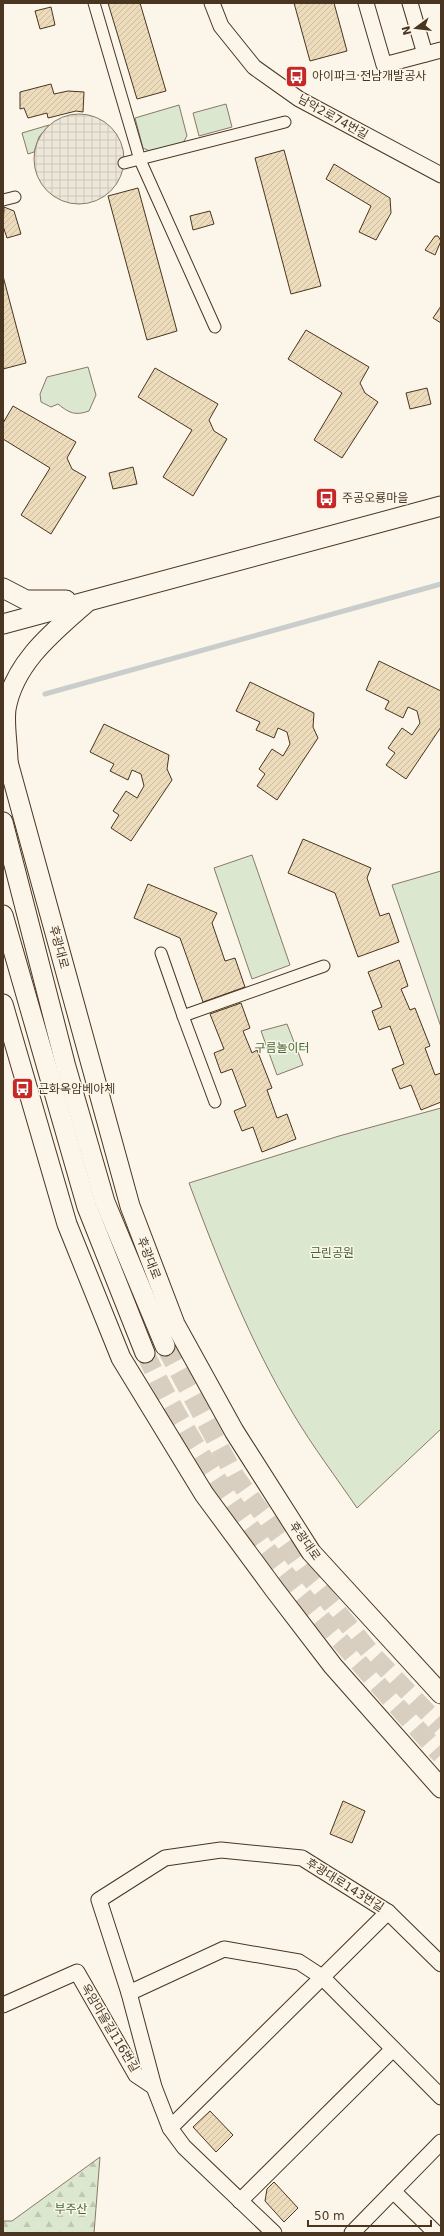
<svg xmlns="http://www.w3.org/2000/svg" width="444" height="2236" viewBox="0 0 444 2236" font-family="'DejaVu Sans','Noto Sans KR',sans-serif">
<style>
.forest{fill:url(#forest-firs);stroke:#887966}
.park{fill:#dce7d0;stroke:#887966}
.plaza{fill:url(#plaza-grid);stroke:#887966}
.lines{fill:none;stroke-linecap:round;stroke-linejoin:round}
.stream{stroke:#c9cecd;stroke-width:5}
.building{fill:url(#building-hatch);stroke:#4a3520}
.tertiary-tunnel{stroke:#d8cfc1;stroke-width:19;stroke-dasharray:19 10;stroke-linecap:butt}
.pedestrian-casing{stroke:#4a3520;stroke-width:13}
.minor-casing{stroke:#4a3520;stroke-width:17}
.tertiary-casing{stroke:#4a3520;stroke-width:21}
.pedestrian{stroke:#fbf6e9;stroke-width:11}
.minor{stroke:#fbf6e9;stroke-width:15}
.tertiary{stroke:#fbf6e9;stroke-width:19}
.labels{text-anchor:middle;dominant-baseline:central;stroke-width:3;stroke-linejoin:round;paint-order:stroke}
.poi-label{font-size:12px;fill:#4a3520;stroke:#fbf6e9;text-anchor:start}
.street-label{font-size:12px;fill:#4a3520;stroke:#fbf6e9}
.park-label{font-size:12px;fill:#436837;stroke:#fbf6e9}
</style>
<defs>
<pattern id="forest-firs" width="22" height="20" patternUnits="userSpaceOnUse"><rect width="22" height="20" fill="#dce7d0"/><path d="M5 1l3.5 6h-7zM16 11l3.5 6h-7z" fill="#bec7b2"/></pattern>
<pattern id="plaza-grid" width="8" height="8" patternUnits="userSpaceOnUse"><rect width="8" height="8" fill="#ede7d9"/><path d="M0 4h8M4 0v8" fill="none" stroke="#cdc7ba"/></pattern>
<pattern id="building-hatch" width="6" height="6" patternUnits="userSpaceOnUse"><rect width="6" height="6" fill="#ecdcbc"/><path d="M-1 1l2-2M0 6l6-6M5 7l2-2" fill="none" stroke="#ccbda1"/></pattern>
</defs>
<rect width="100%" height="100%" fill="#fbf6e9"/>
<path class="forest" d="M100,2157L94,2233H3V2221H12Z"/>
<g class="park">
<path d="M226,104L232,127L199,136L193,113Z"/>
<path d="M179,105L187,136L181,146L154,153L143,148L135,118Z"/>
<path d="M49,125L39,137L34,152L28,154L22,133Z"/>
<path d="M88,367L96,395L89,411C75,416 69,413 58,404L51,407L41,402L40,394L47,377Z"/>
<path d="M252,855L290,965L252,979L214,868Z"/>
<path d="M441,871V1027L392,885Z"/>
<path d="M287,1024L303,1065L277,1075L261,1031Z"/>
<path d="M441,1108V1429L357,1508C336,1477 313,1447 294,1415C250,1342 219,1263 189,1183L339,1136Z"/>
</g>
<circle class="plaza" cx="79" cy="159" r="45"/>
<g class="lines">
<path class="stream" d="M45,694L441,584"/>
</g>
<g class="building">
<path d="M108,3H140L166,91L137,99Z"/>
<path d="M294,3H334L347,51L310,61Z"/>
<path d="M51,7L55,25L40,29L35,11Z"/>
<path d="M51,84L54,94L68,91L84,92L83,112L76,111L48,118L47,113L28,118L24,108L20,109V92Z"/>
<path d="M284,150L321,286L291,294L255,158Z"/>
<path d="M334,164L390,198L391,213L376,240L359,232L371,206L326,179Z"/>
<path d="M138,188L177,331L147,340L108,196Z"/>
<path d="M4,207L14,211L21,234L7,238L3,226Z"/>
<path d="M210,211L214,224L193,230L190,216Z"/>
<path d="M435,236H438L441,241L435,255L425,250Z"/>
<path d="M3,276L26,363L3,369Z"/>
<path d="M441,306V323L433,318Z"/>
<path d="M306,330L369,367L360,383L365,393L378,402L342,458L314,440L342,393L288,359Z"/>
<path d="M155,368L218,404L209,420L214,431L227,439L193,496L163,477L192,430L138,397Z"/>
<path d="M427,388L431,404L410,409L406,393Z"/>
<path d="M13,406L76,442L67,458L72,469L86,477L51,534L21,515L50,468L3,439V423Z"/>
<path d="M133,467L137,484L113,489L109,473Z"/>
<path d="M379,661L441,691V727L406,779L386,765L395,753L388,748L402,728L412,735L420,723L417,711L408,707L403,718L385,709L389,701L366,690Z"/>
<path d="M250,682L314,713L313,727L318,738L277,800L257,786L265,774L259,769L272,749L283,756L290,744L287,732L278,728L274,738L256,730L260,722L236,711Z"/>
<path d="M104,724L169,755L167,769L172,780L131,841L111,828L119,815L113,811L126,791L137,798L144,786L141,774L132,770L128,780L110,771L114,764L90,752Z"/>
<path d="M303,839L371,868L367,878L380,916L389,913L399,942L358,957L335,893L288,873Z"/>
<path d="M148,884L217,913L212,923L225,961L235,958L245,987L203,1002L180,938L134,918Z"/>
<path d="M399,960L408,986L401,989L410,1010L415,1008L430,1046L425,1048L435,1075L441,1073V1102L421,1110L411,1085L400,1089L392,1069L404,1064L390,1026L379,1030L372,1011L382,1007L368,972Z"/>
<path d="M241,1003L250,1028L243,1031L252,1053L257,1050L272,1088L267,1090L277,1118L287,1114L296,1139L262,1152L253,1127L242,1131L234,1111L246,1106L232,1069L221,1073L214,1053L224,1049L210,1014Z"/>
<path d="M343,1801L365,1811L352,1843L330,1834Z"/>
<path d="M210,2111L233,2135L216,2152L193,2127Z"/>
<path d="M274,2182L298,2208L284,2222L265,2201L267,2189Z"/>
</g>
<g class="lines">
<g class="tertiary-tunnel">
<path d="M165,1346L235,1476L302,1568L370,1652L441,1727"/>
<path d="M145,1353C218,1505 329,1631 441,1755"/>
</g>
<defs>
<g id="pedestrian">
<path d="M94,3L140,160L215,327"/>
<path d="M124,163L285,122"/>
<path d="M3,200L15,197"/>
<path d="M161,953L183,1016L324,966"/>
<path d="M183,1016L215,1102"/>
</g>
<g id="minor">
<path d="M212,3L221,26L254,67L299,99L441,175"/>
<path d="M366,3L384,65L441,50"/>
<path d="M410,3L425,54"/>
<path d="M129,1993L224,1949L299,1962L322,1977L441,2097"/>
<path d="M3,2005L77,1972L136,2075L154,2087"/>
<path d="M170,2128L388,1912"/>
<path d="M393,2191L436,2233"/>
<path d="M240,2201L393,2049"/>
<path d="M274,2233L184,2147L170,2128L154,2087L129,1993L99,1900L165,1858L221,1850L302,1858L388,1912L441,1964"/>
<path d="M352,2233L441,2142"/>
</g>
<g id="tertiary">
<path d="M3,588L26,600H66"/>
<path d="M3,624L441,506"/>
<path d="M3,750L8,762L130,1206L175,1324L234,1431L311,1552L441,1694"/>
<path d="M8,762C8,745 4,726 6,709C14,663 53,632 86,603"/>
<path d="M3,822L66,1067L105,1202L165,1346"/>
<path d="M3,915L87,1207L145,1353"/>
<path d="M3,1004L67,1224L121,1358L204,1494L274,1589L333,1666L441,1788"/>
</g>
</defs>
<use href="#pedestrian" class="pedestrian-casing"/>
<use href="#minor" class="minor-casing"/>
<use href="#tertiary" class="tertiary-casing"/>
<use href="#pedestrian" class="pedestrian"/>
<use href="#minor" class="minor"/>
<use href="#tertiary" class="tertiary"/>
</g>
<defs>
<symbol id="bus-square" viewBox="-11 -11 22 22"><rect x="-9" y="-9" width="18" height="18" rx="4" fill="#c62828" stroke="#fbf6e9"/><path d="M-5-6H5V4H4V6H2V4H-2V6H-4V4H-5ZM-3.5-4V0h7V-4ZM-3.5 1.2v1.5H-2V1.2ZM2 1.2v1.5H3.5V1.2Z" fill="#fff"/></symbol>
</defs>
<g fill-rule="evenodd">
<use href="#bus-square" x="284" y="64" width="25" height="25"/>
<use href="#bus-square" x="314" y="486" width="25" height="25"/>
<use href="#bus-square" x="10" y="1076" width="25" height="25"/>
</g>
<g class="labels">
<g class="poi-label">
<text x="312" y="76">아이파크·전남개발공사</text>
<text x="342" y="498">주공오룡마을</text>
<text x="38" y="1089">근화옥암베아체</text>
</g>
<g class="street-label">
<text transform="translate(333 117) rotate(29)">남악2로74번길</text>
<text transform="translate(59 947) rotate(75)">후광대로</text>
<text transform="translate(149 1258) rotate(69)">후광대로</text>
<text transform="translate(305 1541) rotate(55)">후광대로</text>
<text transform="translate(345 1885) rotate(32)">후광대로143번길</text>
<text transform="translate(110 2028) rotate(59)">옥암마을길116번길</text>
</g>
<g class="park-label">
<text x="282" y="1048">구름놀이터</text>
<text x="332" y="1253">근린공원</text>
<text x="71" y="2209">부주산</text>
</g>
</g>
<rect width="444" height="2236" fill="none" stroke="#4a3520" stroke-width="8"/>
<g transform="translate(416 28) rotate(255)" stroke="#fbf6e9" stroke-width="3" paint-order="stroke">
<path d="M0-3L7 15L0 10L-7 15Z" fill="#4a3520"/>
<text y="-6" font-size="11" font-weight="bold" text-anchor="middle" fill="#4a3520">N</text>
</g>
<path d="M308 2220v6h123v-6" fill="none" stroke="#4a3520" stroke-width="2"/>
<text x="314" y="2220" font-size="12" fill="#4a3520" stroke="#fbf6e9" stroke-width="3" paint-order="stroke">50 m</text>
</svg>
